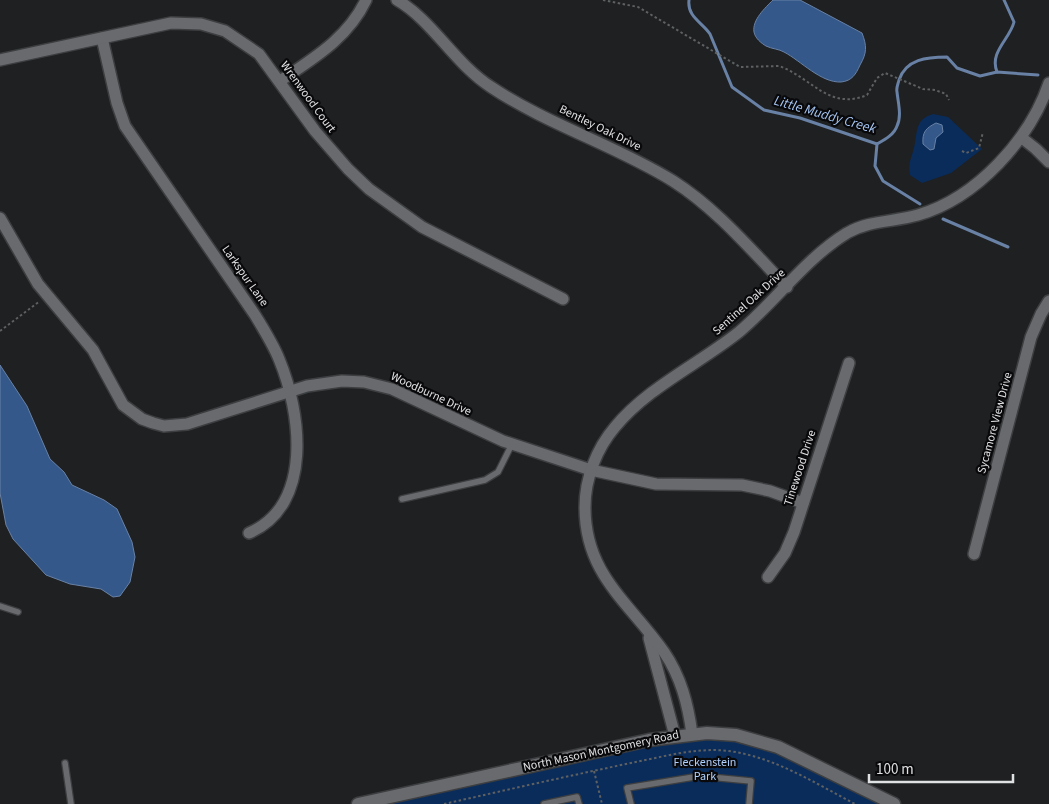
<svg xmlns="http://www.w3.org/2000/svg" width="1049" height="804" viewBox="0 0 1049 804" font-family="'Source Sans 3',sans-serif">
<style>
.green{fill:#0a2c5b}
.water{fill:#34588a;stroke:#6881a5}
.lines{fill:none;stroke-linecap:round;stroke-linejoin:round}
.stream{stroke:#6881a5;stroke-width:3}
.service-casing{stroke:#3c3e40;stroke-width:8}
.minor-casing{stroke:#3c3e40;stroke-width:14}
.tertiary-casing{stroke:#3c3e40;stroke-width:15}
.path{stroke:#5e6062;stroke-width:2;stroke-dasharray:2.5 2.5;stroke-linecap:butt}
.service{stroke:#686a6d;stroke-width:5.5}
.minor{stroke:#686a6d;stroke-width:11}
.tertiary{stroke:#686a6d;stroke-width:12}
.labels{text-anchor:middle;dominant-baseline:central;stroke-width:4.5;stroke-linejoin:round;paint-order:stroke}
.street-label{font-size:12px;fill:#e0e1e3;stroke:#09090b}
.park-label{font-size:12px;fill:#afcffd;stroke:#09090b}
.water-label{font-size:14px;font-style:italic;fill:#a6c6f4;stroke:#09090b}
</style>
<rect width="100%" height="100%" fill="#1e2022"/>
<g class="green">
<path d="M933,114L948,117L982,149L951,173L922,183L910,175C908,163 911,159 914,148C918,132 914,120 933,114Z"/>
<path d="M736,735L894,804H358L649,740Z"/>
</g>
<g class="water">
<path d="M773,0H800L862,33C867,46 867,53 860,65C856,74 852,81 841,82C821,83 801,61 784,52C779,49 772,49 766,46C761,43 755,38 754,32C752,20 765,8 773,0Z"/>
<path d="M936,123L942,125L943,132L936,138L934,149L930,150L923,144C922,132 926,128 936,123Z"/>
<path d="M0,365L27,406L50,459L64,472L72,485L104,500L117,509L132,542L135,557L130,582L120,596L113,597L101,589L70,584L46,575L13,539L6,525L0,493Z"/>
</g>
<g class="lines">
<g class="stream">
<path d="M689,0C687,17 702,22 710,34L732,87L764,110L800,118L877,144C884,140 894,135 897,126C902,116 898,102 897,92C896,88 898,84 899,80C906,59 927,57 947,57L957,68L980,76L997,72L1038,75"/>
<path d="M997,72C989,52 1010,39 1014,22L1004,0"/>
<path d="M877,144L875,166L883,181L920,204"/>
<path d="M943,219L1008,247"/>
</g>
<defs>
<g id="service">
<path d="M402,499L485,480L498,472L512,444"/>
<path d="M0,606L18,612"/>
<path d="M65,763L71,804"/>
<path d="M544,804L577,797L579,804"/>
<path d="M631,804L627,788L700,776L751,781L749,804"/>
</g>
<g id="minor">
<path d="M397,0C432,20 455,64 491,87C548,125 615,145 673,181C717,209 751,250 787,287"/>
<path d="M102,38L117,103L125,126L255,315C264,330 273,344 279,359C301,412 314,505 249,533"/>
<path d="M0,60L171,23L201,24L225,31L259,54L315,131L348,169L369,189L422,227L563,299"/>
<path d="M280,81C314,58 348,38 366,0"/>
<path d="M1022,138L1036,149L1049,162"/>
<path d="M0,218L38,284L93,350L123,405L142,419L153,423L164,426L187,424L307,386L342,381L364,382L392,389L503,441L591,470L656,484L742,485L770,491L803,503"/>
<path d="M974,554L1031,337L1041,314L1049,301"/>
<path d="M768,577L785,553L794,532L849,363"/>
<path d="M649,638L675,736"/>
<path d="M692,734C688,704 681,677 664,652C629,602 585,575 585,507C585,478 597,448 615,427C648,387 699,364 739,332C776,301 806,258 847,233C870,220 894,222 918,215C977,198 1030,139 1049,83"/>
</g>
<path id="tertiary" d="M358,804L649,740L707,733L736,735L778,747L894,804"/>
</defs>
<use href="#service" class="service-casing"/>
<use href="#minor" class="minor-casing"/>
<use href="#tertiary" class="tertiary-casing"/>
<g class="path">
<path d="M603,0L638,7L740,67L779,66C811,77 829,111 867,95L877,78L885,73L923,89L935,90L946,94L949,100"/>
<path d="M962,151L966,153L979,148L983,132"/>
<path d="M0,331L40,301"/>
<path d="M594,771L602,804"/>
<path d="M444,804C506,790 568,776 631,763C662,757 696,747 729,751C774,757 815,783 855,804"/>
</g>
<use href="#service" class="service"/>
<use href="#minor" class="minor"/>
<use href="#tertiary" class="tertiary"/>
</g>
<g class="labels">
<g class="street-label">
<text transform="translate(308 97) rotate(54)">Wrenwood Court</text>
<text transform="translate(600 128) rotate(26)">Bentley Oak Drive</text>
<text transform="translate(245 276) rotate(55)">Larkspur Lane</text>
<text transform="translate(749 302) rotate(-42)">Sentinel Oak Drive</text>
<text transform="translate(431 394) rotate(25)">Woodburne Drive</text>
<text transform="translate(995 423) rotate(-75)">Sycamore View Drive</text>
<text transform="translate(800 468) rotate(-72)">Tinewood Drive</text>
<text transform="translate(601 751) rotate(-12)">North Mason Montgomery Road</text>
</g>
<g class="park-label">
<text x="705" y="762">Fleckenstein<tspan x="705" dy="14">Park</tspan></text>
</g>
<g class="water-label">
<text transform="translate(825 115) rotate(16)">Little Muddy Creek</text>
</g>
</g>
<path d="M869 774v8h144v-8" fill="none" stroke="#e0e1e3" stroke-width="2.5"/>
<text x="876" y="774" font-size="15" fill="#e0e1e3" stroke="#09090b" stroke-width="4" paint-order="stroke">100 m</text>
</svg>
